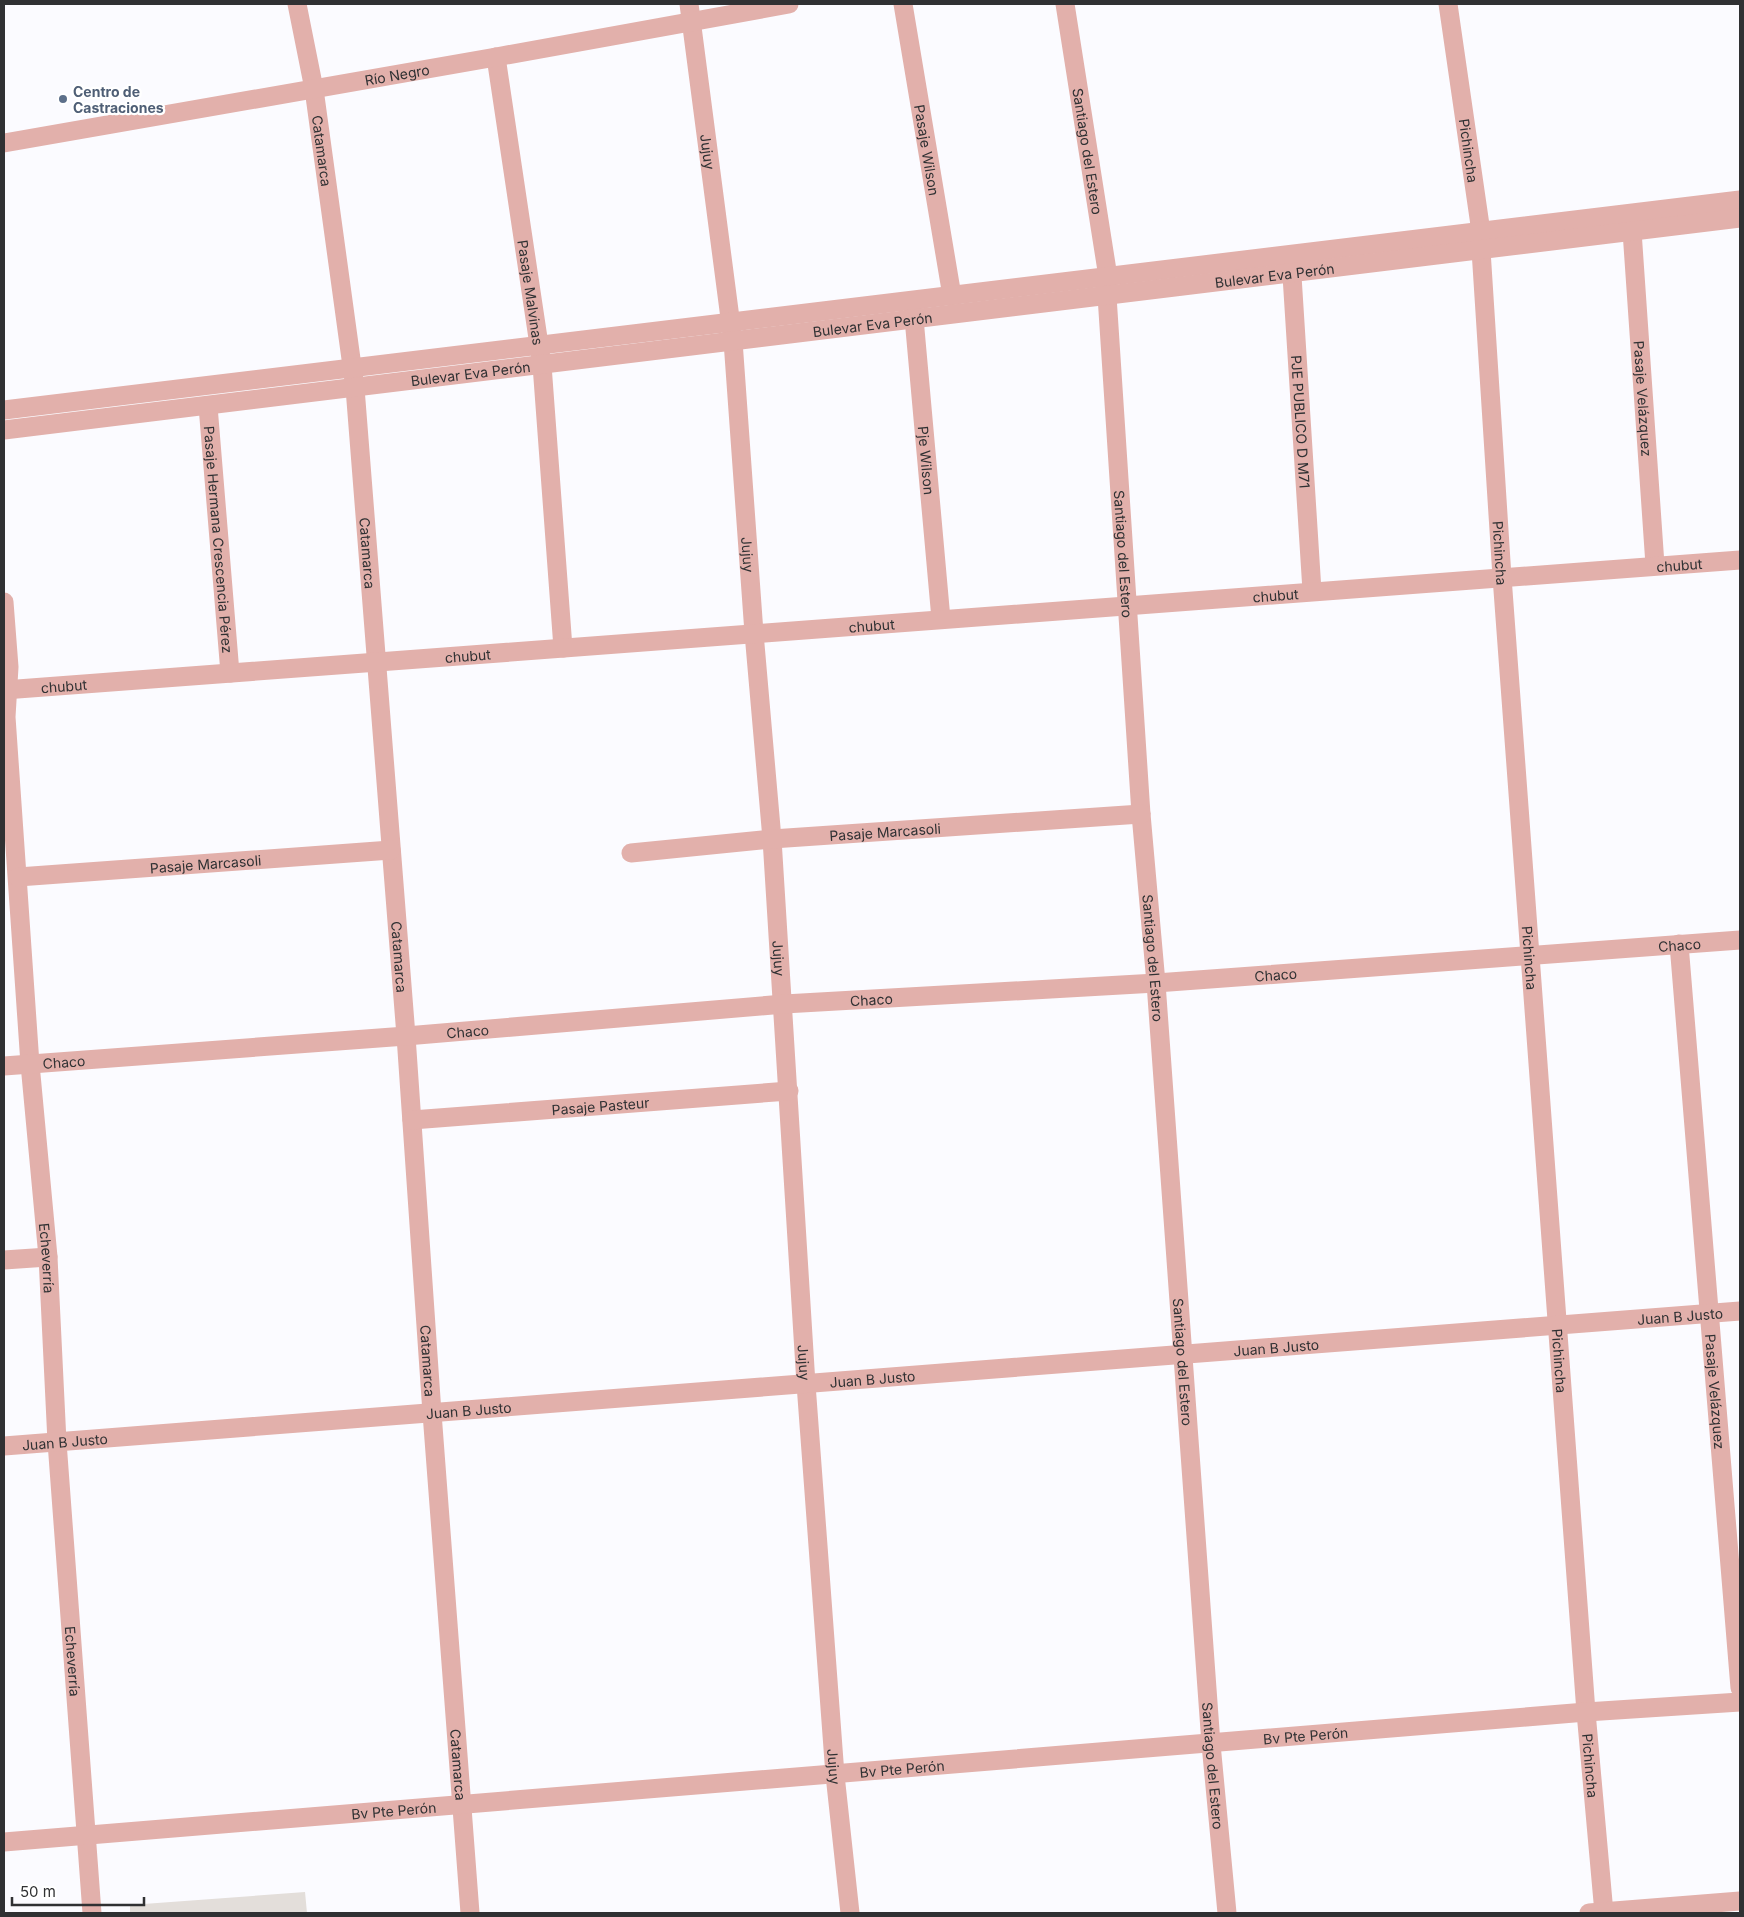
<svg xmlns="http://www.w3.org/2000/svg" width="1744" height="1917" viewBox="0 0 1744 1917" font-family="Inter,sans-serif">
<style>
.building{fill:#e3deda}
.lines{fill:none;stroke-linecap:round;stroke-linejoin:round}
.street{stroke:#e2b0ab;stroke-width:19}
.service-dot{fill:#5c6f8a;stroke:#fff;stroke-width:2}
.labels{text-anchor:middle;dominant-baseline:central;stroke-width:4.5;stroke-linejoin:round;paint-order:stroke}
.street-label{font-size:14px;fill:#303133;stroke:#fff}
.service-label{font-size:14px;font-weight:bold;fill:#4e5e75;stroke:#fff;text-anchor:start}
</style>
<rect width="100%" height="100%" fill="#fbfbff"/>
<path class="building" d="M305,1892L307,1913H130V1905Z"/>
<g class="lines">
<g class="street">
<path id="s1" d="M297,4L314,89L355,388L406,1036L432,1413L470,1913"/>
<path id="s2" d="M689,4L733,341L754,633L772,839L806,1384L835,1775L850,1913"/>
<path id="s3" d="M903,4L952,296"/>
<path id="s4" d="M1065,4L1108,277L1107,296L1141,814L1156,983L1211,1744L1227,1913"/>
<path id="s5" d="M1448,4L1481,232V250L1502,577L1586,1712L1604,1913"/>
<path id="s6" d="M496,57L542,365L563,648"/>
<path id="s7" d="M4,143L496,57L789,4"/>
<path id="s8" d="M1632,231L1655,565"/>
<path id="s9" d="M1291,260L1312,591"/>
<path id="s10" d="M913,307L941,619"/>
<path id="s11" d="M208,406L230,673"/>
<path d="M4,410L1740,200"/>
<path id="s12" d="M4,430L1740,218"/>
<path id="s13" d="M4,602L9,667L6,717L30,1064L48,1257L57,1442L92,1913"/>
<path id="s14" d="M4,690L1740,560"/>
<path id="s15" d="M631,853L772,839L1141,814"/>
<path id="s16" d="M18,877L391,850"/>
<path id="s17" d="M1679,944L1740,1688"/>
<path id="s18" d="M4,1066L406,1036L784,1004L1156,983L1740,940"/>
<path id="s19" d="M412,1120L789,1091"/>
<path d="M4,1260L48,1257"/>
<path id="s20" d="M4,1446L1740,1311"/>
<path id="s21" d="M4,1842L1586,1712L1740,1702"/>
<path d="M1589,1913L1740,1901"/>
</g>
</g>
<circle class="service-dot" cx="63" cy="99" r="5"/>
<g class="labels">
<g class="street-label">
<text stroke="none"><textPath href="#s7" startOffset="399">Río Negro</textPath></text>
<text stroke="none"><textPath href="#s3" startOffset="148">Pasaje Wilson</textPath></text>
<text stroke="none"><textPath href="#s5" startOffset="148">Pichincha</textPath></text>
<text stroke="none"><textPath href="#s1" startOffset="149">Catamarca</textPath></text>
<text stroke="none"><textPath href="#s2" startOffset="149">Jujuy</textPath></text>
<text stroke="none"><textPath href="#s4" startOffset="149">Santiago del Estero</textPath></text>
<text stroke="none"><textPath href="#s12" startOffset="1280">Bulevar Eva Perón</textPath></text>
<text stroke="none"><textPath href="#s6" startOffset="238">Pasaje Malvinas</textPath></text>
<text stroke="none"><textPath href="#s12" startOffset="875">Bulevar Eva Perón</textPath></text>
<text stroke="none"><textPath href="#s12" startOffset="470">Bulevar Eva Perón</textPath></text>
<text stroke="none"><textPath href="#s8" startOffset="168">Pasaje Velázquez</textPath></text>
<text stroke="none"><textPath href="#s9" startOffset="162">PJE PUBLICO D M71</textPath></text>
<text stroke="none"><textPath href="#s10" startOffset="154">Pje Wilson</textPath></text>
<text stroke="none"><textPath href="#s11" startOffset="134">Pasaje Hermana Crescencia Pérez</textPath></text>
<text stroke="none"><textPath href="#s1" startOffset="554">Catamarca</textPath></text>
<text stroke="none"><textPath href="#s2" startOffset="554">Jujuy</textPath></text>
<text stroke="none"><textPath href="#s4" startOffset="554">Santiago del Estero</textPath></text>
<text stroke="none"><textPath href="#s5" startOffset="552">Pichincha</textPath></text>
<text stroke="none"><textPath href="#s14" startOffset="1680">chubut</textPath></text>
<text stroke="none"><textPath href="#s14" startOffset="1275">chubut</textPath></text>
<text stroke="none"><textPath href="#s14" startOffset="870">chubut</textPath></text>
<text stroke="none"><textPath href="#s14" startOffset="465">chubut</textPath></text>
<text stroke="none"><textPath href="#s14" startOffset="60">chubut</textPath></text>
<text stroke="none"><textPath href="#s15" startOffset="255">Pasaje Marcasoli</textPath></text>
<text stroke="none"><textPath href="#s16" startOffset="188">Pasaje Marcasoli</textPath></text>
<text stroke="none"><textPath href="#s18" startOffset="1680">Chaco</textPath></text>
<text stroke="none"><textPath href="#s1" startOffset="959">Catamarca</textPath></text>
<text stroke="none"><textPath href="#s2" startOffset="959">Jujuy</textPath></text>
<text stroke="none"><textPath href="#s4" startOffset="959">Santiago del Estero</textPath></text>
<text stroke="none"><textPath href="#s5" startOffset="958">Pichincha</textPath></text>
<text stroke="none"><textPath href="#s18" startOffset="1275">Chaco</textPath></text>
<text stroke="none"><textPath href="#s18" startOffset="870">Chaco</textPath></text>
<text stroke="none"><textPath href="#s18" startOffset="465">Chaco</textPath></text>
<text stroke="none"><textPath href="#s18" startOffset="60">Chaco</textPath></text>
<text stroke="none"><textPath href="#s19" startOffset="189">Pasaje Pasteur</textPath></text>
<text stroke="none"><textPath href="#s13" startOffset="658">Echeverría</textPath></text>
<text stroke="none"><textPath href="#s20" startOffset="1681">Juan B Justo</textPath></text>
<text stroke="none"><textPath href="#s20" startOffset="1276">Juan B Justo</textPath></text>
<text stroke="none"><textPath href="#s1" startOffset="1364">Catamarca</textPath></text>
<text stroke="none"><textPath href="#s4" startOffset="1364">Santiago del Estero</textPath></text>
<text stroke="none"><textPath href="#s2" startOffset="1364">Jujuy</textPath></text>
<text stroke="none"><textPath href="#s5" startOffset="1362">Pichincha</textPath></text>
<text stroke="none"><textPath href="#s20" startOffset="871">Juan B Justo</textPath></text>
<text stroke="none"><textPath href="#s17" startOffset="449">Pasaje Velázquez</textPath></text>
<text stroke="none"><textPath href="#s20" startOffset="466">Juan B Justo</textPath></text>
<text stroke="none"><textPath href="#s20" startOffset="61">Juan B Justo</textPath></text>
<text stroke="none"><textPath href="#s13" startOffset="1062">Echeverría</textPath></text>
<text stroke="none"><textPath href="#s21" startOffset="1306">Bv Pte Perón</textPath></text>
<text stroke="none"><textPath href="#s1" startOffset="1769">Catamarca</textPath></text>
<text stroke="none"><textPath href="#s4" startOffset="1769">Santiago del Estero</textPath></text>
<text stroke="none"><textPath href="#s2" startOffset="1769">Jujuy</textPath></text>
<text stroke="none"><textPath href="#s5" startOffset="1768">Pichincha</textPath></text>
<text stroke="none"><textPath href="#s21" startOffset="901">Bv Pte Perón</textPath></text>
<text stroke="none"><textPath href="#s21" startOffset="391">Bv Pte Perón</textPath></text>
</g>
<g class="service-label">
<text x="73" y="91">Centro de<tspan x="73" dy="16">Castraciones</tspan></text>
</g>
</g>
<rect width="1744" height="1917" fill="none" stroke="#303133" stroke-width="10"/>
<path d="M12 1897v8h132v-8" fill="none" stroke="#303133" stroke-width="2.5"/>
<text x="20" y="1897" font-size="15" fill="#303133" stroke="#ffffff" stroke-width="4" paint-order="stroke">50 m</text>
</svg>
